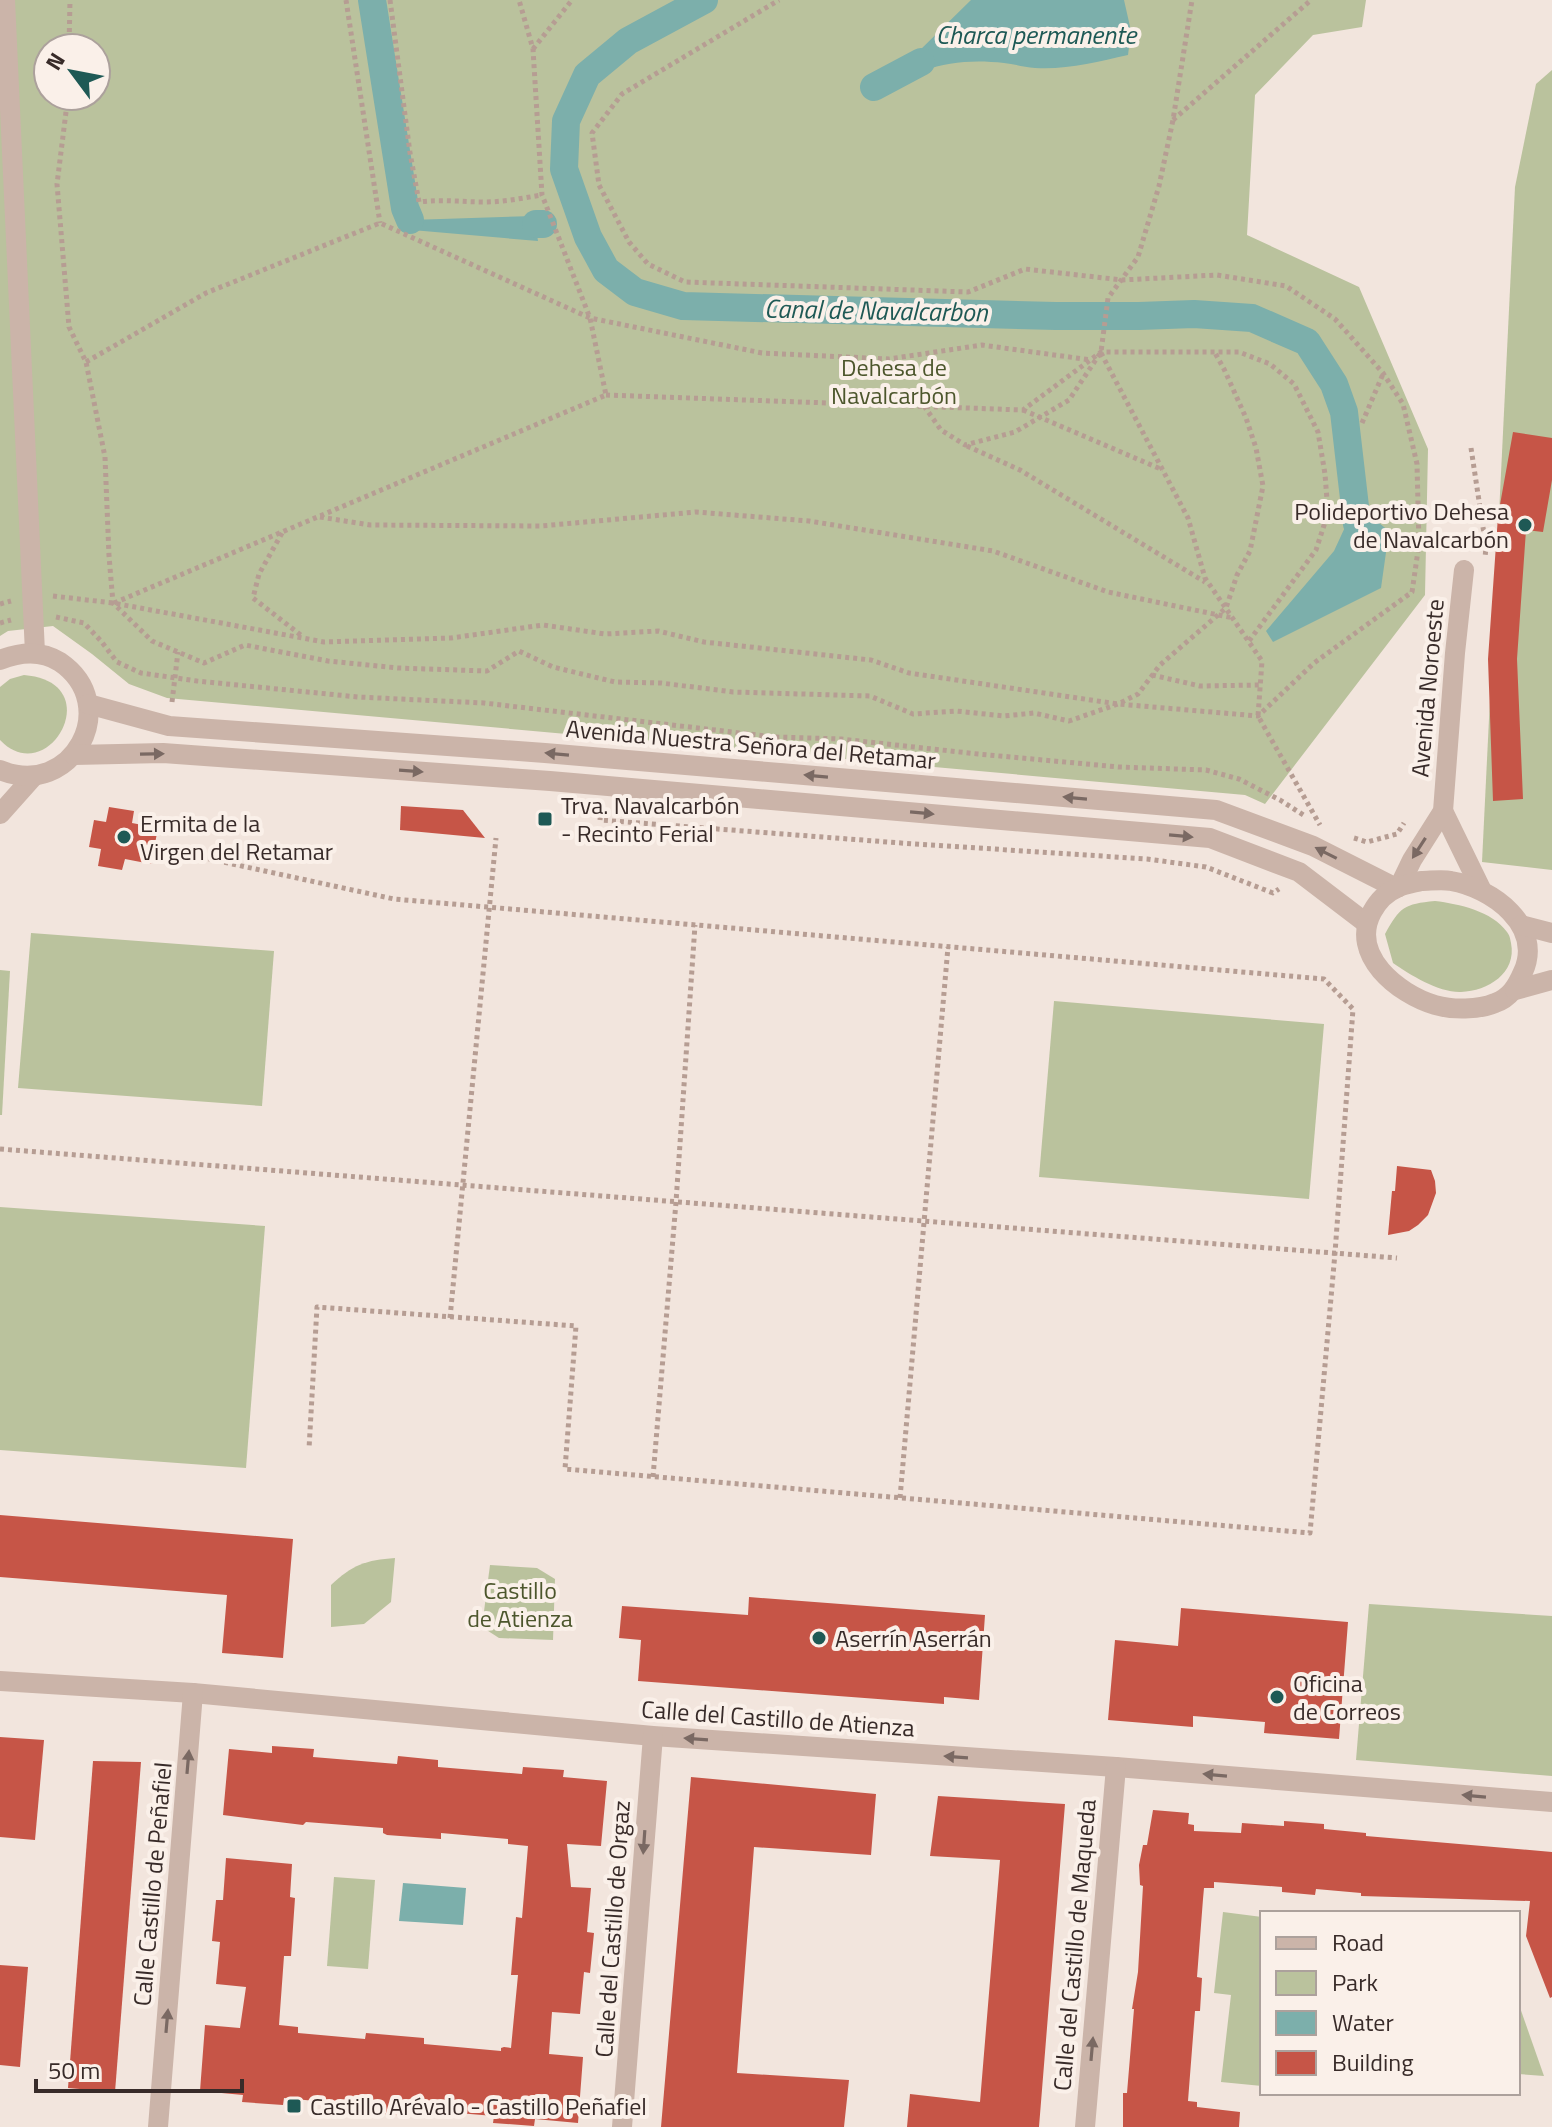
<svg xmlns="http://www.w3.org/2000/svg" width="1552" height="2127" viewBox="0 0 1552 2127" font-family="'Titillium Web',sans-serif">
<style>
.green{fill:#bac29d;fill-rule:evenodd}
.water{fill:#7cafab}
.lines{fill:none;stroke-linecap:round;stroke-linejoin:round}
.canal{stroke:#7cafab;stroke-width:28}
.building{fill:#c65547}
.path{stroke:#b69d93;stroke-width:5;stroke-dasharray:4 4;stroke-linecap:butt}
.minor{stroke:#cbb4a9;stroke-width:20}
.tertiary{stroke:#cbb4a9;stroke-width:20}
.oneway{fill:#7a6963}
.poi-dot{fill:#1e5955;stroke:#faf0e9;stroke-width:3}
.labels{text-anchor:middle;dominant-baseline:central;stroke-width:8;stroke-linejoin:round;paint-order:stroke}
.park-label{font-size:24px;fill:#4c562c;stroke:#faf0e9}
.poi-label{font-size:24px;fill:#382b29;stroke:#faf0e9;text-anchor:start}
.street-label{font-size:24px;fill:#382b29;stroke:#faf0e9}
.water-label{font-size:26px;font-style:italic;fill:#1e5955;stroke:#faf0e9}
</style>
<rect width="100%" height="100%" fill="#f2e5dd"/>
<g class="green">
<path d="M0,0H1366L1362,27L1313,35L1255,95L1247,235L1359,287L1428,449L1425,595L1265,804L1245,795L167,698L129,684L92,654L53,626L8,631L0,636ZM48,48H96V96H48Z"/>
<path d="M1552,70V870L1482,862L1515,187L1536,84Z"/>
<path d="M24,675C110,682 48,791 0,740V687L10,679Z"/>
<path d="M1435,901C1459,904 1492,911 1507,932C1510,936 1510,938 1511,943C1517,973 1488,991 1461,992C1440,993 1410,975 1393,963L1385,934C1400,907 1404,904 1435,901Z"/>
<path d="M31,933L274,951L262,1106L18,1088Z"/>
<path d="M0,970L10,971L2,1115H0Z"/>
<path d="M1054,1001L1324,1024L1309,1199L1039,1177Z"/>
<path d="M0,1207L265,1226L246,1468L0,1450Z"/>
<path d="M395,1558L391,1602L364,1624L331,1627V1585C352,1565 366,1560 395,1558Z"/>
<path d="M490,1565L537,1568L555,1579L553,1640L499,1638L482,1627Z"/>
<path d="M1369,1604L1552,1616V1776L1356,1760Z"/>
<path d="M334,1877L375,1880L368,1969L327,1966Z"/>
<path d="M1223,1912L1262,1917V1967L1259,1989L1262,1990V2086L1221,2082L1231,1995L1214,1993Z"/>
<path d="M1518,2002L1544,2076L1518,2074Z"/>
</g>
<g class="water">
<path d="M971,0H1124L1131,31L1128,55C1097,62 1066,70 1035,68C1024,67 1014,64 1004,63C977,60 948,61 924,71L917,53Z"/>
<path d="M534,216L538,241L412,230L410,220Z"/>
<path d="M1374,519L1389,531L1381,588L1273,642L1266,631L1334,551L1346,525Z"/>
<path d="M403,1883L466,1888L463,1925L399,1921Z"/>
</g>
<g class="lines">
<g class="canal">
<path d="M372,0L405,208L410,220"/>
<path d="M704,0L628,41L587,75L566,121L564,169L588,237L606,270L635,292L683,306L1056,316H1139L1194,314L1252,318L1307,342L1334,384L1344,412L1357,524"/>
<path d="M874,87L921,62"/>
<path d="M536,224H543"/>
</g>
</g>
<g class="building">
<path d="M1513,432L1552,438V480L1543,532L1526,530L1517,659L1523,799L1493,801L1488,659L1498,516Z"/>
<path d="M401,806L463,810L485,838L400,830Z"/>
<path d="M109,807L134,811L132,823L158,828L151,864L125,859L122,870L98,866L101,849L89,847L94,820L106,822Z"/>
<path d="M1397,1166L1431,1170L1435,1181L1436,1193L1428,1215L1418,1225L1409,1231L1388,1235L1392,1191H1395Z"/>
<path d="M0,1515L293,1539L283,1658L222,1653L227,1595L0,1577Z"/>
<path d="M749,1597L985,1615L979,1700L944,1697V1704L638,1681L641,1640L619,1638L622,1606L748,1615Z"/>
<path d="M1181,1608L1348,1622L1339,1739L1264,1733L1265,1722L1193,1716V1727L1108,1720L1115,1640L1178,1646Z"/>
<path d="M0,1737L44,1740L35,1840L0,1837Z"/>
<path d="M272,1746L314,1749L313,1757L397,1764L398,1756L438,1760V1767L522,1774L523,1767L564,1770L563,1777L607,1781L601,1846L567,1844L571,1887L591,1888L587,1932L594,1933L590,1973L584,1972L580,2014L552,2012L549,2054L583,2057L578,2123L535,2119L534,2126L493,2123L494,2116L410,2109L409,2116L368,2113V2106L284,2098L283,2105L242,2102L243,2095L200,2091L205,2025L240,2028L246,1987L216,1984L220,1942L212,1941L216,1900H223L226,1858L292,1864L290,1897L295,1898L291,1956H284L279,2025L298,2027V2033L365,2039L366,2033L424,2038V2044L501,2051V2048L504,2047L511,2048L518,1975H511L516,1917L522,1918L528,1846L508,1844V1839L441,1833V1839L387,1835L383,1833V1828L306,1822L303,1825L223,1815L229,1749L272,1753Z"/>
<path d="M93,1761L141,1762L115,2092L68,2088Z"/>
<path d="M691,1777L876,1794L871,1855L754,1847L737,2073L849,2080L844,2127H661Z"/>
<path d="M938,1796L1065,1804L1039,2127H907L910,2094L980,2102L1000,1860L930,1856Z"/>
<path d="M1153,1810L1189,1813L1188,1824L1194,1825V1831L1241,1833L1242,1823L1284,1826V1821L1324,1824V1829L1366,1833V1836L1552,1852V1997L1550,1998L1526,1936L1530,1901L1361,1896V1893L1316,1889L1315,1895L1282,1892V1887L1214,1882V1888H1204L1203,1899L1197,1977L1202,1978L1200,2011H1195L1188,2101L1197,2102V2107L1240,2112L1239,2127H1123V2093H1127L1134,2009H1132L1138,1972L1143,1886L1140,1885L1139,1865L1143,1845H1147Z"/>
<path d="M0,1965L28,1967L20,2067L0,2065Z"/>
</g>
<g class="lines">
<g class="path">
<path d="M346,0L380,223"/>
<path d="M390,0L410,153L419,202C442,199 462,202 484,202C504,202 523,198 542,195"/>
<path d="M69,48L70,0"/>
<path d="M533,49L572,0"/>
<path d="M68,96L57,184L69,327L86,362L105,457L109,556L113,603L152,641L204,663L245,645L328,661L398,668L487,671L519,651L553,667L615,682L661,683L733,692L870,696L913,714L956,711L1004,716L1034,713L1069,721L1118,704L1138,694L1160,665L1226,608L1237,575L1250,551L1263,486L1256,448L1246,418L1224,369L1214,351"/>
<path d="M1173,120L1311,0"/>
<path d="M1101,353L1188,518L1205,578L1262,661L1258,716L1320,825"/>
<path d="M86,362L206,293L380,223L590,318L762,353L889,359L982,345L1091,360"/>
<path d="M606,395L1023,410L1101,352H1239L1270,364L1294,384L1318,432L1325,474L1328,513L1316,550L1249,641"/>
<path d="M924,406L941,430L965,445L1015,432L1069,400L1101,352L1108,298L1138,257L1159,186L1173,120L1192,0"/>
<path d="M1023,410L1163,470"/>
<path d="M1362,423L1383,374"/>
<path d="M967,446L1020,470L1205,582"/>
<path d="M1471,448L1486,547L1485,558"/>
<path d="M320,517L370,525L541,526L696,512L809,521L993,551L1108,592L1233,618"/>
<path d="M282,533L259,574L253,598L302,636"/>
<path d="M53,596L113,603L324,642L451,638L543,625L605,634L658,631L704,642L871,660L909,673L1118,704L1258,716L1314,663L1412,592L1419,544L1417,464L1403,404L1383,373L1335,319L1286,286L1217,275L1122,280L1025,269L968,292L685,282L648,264L629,242L599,185L592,133L622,94L779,0"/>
<path d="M114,603L606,395L590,318L542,195L533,49L519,0"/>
<path d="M0,604L11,601"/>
<path d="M56,617L84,623L101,641L117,662L141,673L197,681L358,697L484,703L775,737L841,739L978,754L1119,767L1206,770L1239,779L1280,800L1305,816"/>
<path d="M0,623L11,620"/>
<path d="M1152,675L1200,686L1260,685"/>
<path d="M172,702L178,652"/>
<path d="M601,808L600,820L901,843L1147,859L1206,867L1273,893L1279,889"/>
<path d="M1354,838L1367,842L1397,834L1404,823"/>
<path d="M154,847L394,899L1324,979L1353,1009L1335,1253L1310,1533L565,1469L576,1326L317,1307L309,1449"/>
<path d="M0,1149L1397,1258"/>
<path d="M450,1318L496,838"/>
<path d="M653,1477L676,1202L695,925"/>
<path d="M900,1498L948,947"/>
</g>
<g class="minor">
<path d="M1443,811L1481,889"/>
<path d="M0,814L33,777"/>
<path d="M1399,887L1412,860L1443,811L1455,653L1464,570"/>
<path d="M0,1681L193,1693L653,1736L1116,1767L1552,1802"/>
<path d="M158,2127L193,1693"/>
<path d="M622,2127L653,1736"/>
<path d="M1085,2127L1116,1767"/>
</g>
<g class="tertiary">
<path d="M5,0L35,653"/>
<path d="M0,660C20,652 41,650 60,662C123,705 72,800 0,770"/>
<path d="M88,704L169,726L545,753L1216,810L1313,846L1396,888"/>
<path d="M74,755L163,753L550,781L1210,838L1299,872L1366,923"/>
<path d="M1421,881C1430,881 1442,879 1451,881C1492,888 1544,926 1523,972C1517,986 1510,998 1495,1003C1479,1010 1452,1010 1435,1005C1398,994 1349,955 1372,912C1378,901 1385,893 1397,888C1404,884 1413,883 1421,881Z"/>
<path d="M1521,925L1552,933"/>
<path d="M1515,990L1552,980"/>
</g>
</g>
<defs><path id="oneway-solid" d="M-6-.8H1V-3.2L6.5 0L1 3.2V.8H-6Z" transform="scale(2)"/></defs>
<g class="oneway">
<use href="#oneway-solid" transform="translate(152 754) rotate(-1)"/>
<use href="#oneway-solid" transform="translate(557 754) rotate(-175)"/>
<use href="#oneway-solid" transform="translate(411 771) rotate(4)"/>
<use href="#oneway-solid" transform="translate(816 776) rotate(-175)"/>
<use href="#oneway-solid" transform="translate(1075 798) rotate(-175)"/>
<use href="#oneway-solid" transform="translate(922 813) rotate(5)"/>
<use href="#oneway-solid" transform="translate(1181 836) rotate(5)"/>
<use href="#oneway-solid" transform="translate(1419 848) rotate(123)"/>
<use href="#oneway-solid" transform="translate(1326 853) rotate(-153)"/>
<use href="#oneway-solid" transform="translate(696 1739) rotate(-176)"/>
<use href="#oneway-solid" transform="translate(956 1757) rotate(-176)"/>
<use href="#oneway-solid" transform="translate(188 1762) rotate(-85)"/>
<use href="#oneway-solid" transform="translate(1215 1775) rotate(-175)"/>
<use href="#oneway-solid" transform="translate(1474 1796) rotate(-175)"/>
<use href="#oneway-solid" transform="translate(644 1842) rotate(94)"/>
<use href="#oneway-solid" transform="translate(167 2021) rotate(-85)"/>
<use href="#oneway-solid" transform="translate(1092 2049) rotate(-85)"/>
</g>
<g class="poi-dot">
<circle cx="1525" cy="525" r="8"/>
<rect x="537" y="811" width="16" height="16" rx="4"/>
<circle cx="124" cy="837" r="8"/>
<circle cx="819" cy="1638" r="8"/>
<circle cx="1277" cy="1697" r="8"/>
<rect x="286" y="2098" width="16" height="16" rx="4"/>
</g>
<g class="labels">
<g class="park-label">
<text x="894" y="367">Dehesa de<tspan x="894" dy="28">Navalcarbón</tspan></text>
<text x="520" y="1590">Castillo<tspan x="520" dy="28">de Atienza</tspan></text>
</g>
<g class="poi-label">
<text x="1509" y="511" text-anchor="end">Polideportivo Dehesa<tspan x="1509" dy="28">de Navalcarbón</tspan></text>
<text x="561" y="805">Trva. Navalcarbón<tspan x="561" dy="28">- Recinto Ferial</tspan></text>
<text x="140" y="823">Ermita de la<tspan x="140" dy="28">Virgen del Retamar</tspan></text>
<text x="835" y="1638">Aserrín Aserrán</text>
<text x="1293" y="1683">Oficina<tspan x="1293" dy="28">de Correos</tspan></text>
<text x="310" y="2106">Castillo Arévalo - Castillo Peñafiel</text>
</g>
<g class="street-label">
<text transform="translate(1427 688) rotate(-85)">Avenida Noroeste</text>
<text transform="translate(751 744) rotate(5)">Avenida Nuestra Señora del Retamar</text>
<text transform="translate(778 1718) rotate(4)">Calle del Castillo de Atienza</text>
<text transform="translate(152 1884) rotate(-85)">Calle Castillo de Peñafiel</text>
<text transform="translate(612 1929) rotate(-86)">Calle del Castillo de Orgaz</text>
<text transform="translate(1074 1945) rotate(-85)">Calle del Castillo de Maqueda</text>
</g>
<g class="water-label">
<text x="1036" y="34">Charca permanente</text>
<text transform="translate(876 310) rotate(1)">Canal de Navalcarbon</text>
</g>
</g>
<rect x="1260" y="1911" width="260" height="184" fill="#faf0e9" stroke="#aca19c" stroke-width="2"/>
<rect x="1276" y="1937" width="40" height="12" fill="#cbb4a9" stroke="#aca19c" stroke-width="2"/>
<text x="1332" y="1951" font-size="24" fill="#382b29">Road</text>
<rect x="1276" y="1971" width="40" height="24" fill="#bac29d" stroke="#aca19c" stroke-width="2"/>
<text x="1332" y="1991" font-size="24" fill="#382b29">Park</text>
<rect x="1276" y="2011" width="40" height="24" fill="#7cafab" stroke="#aca19c" stroke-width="2"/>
<text x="1332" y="2031" font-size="24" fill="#382b29">Water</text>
<rect x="1276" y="2051" width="40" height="24" fill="#c65547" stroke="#aca19c" stroke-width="2"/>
<text x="1332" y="2071" font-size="24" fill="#382b29">Building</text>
<g transform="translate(72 72) rotate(302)"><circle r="38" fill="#faf0e9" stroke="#aca19c" stroke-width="2"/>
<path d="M0-6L14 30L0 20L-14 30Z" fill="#1e5955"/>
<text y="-12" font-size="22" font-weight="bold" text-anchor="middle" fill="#382b29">N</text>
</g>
<path d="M36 2079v12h206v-12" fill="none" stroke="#382b29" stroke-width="4"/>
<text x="48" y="2079" font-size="24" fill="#382b29" stroke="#faf0e9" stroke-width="6" paint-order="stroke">50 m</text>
</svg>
